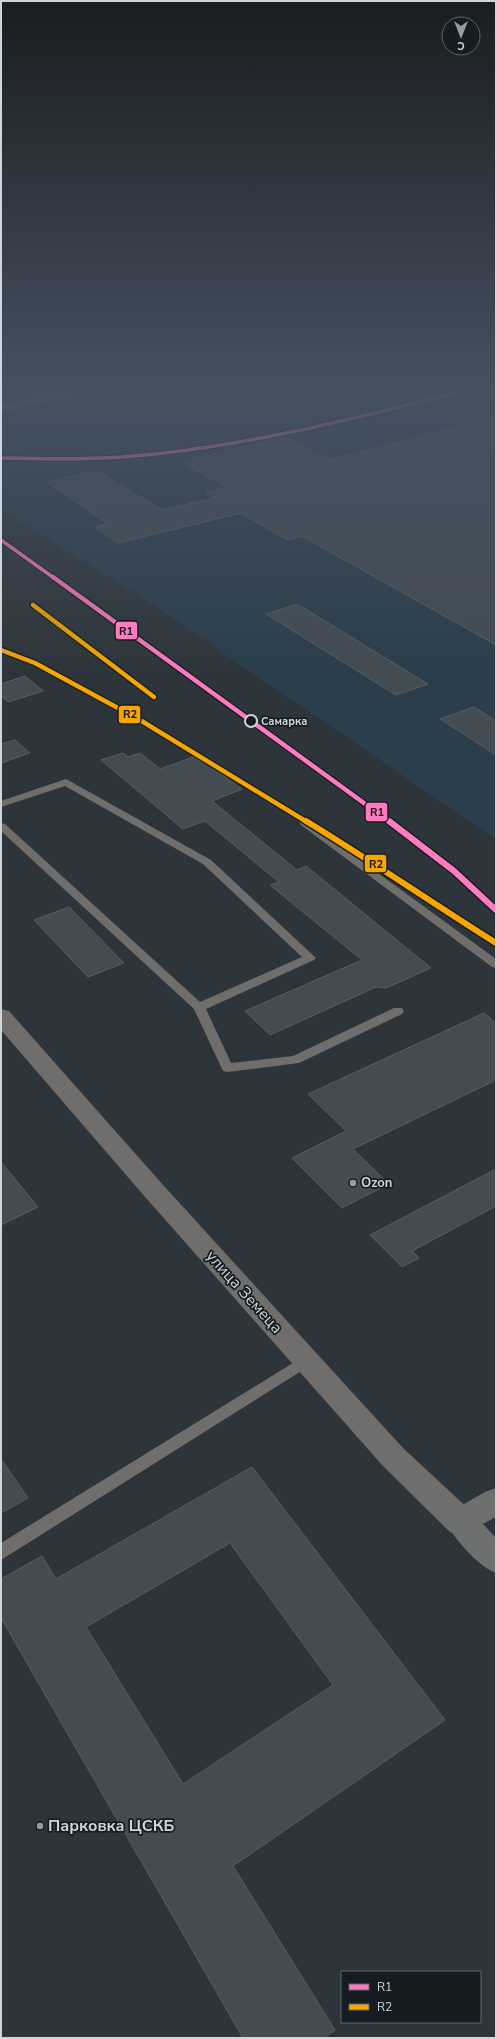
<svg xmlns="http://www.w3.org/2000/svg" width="497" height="2039" viewBox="0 0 497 2039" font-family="'Nunito Sans',sans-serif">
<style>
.built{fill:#2b3e4b}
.building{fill:#434c53;stroke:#575d62;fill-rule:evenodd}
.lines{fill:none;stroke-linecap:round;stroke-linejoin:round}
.service{fill:#6f6e6d;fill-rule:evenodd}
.minor{fill:#6f6e6d;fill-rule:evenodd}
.primary{fill:#6e6f6f;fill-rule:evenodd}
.rail-1-far2-casing{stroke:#161d21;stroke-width:5.5}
.rail-1-far1-casing{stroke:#161d21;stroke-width:7}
.rail-1-casing{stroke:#161d21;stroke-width:9}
.rail-2-far1-casing{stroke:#161d21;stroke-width:7}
.rail-2-casing{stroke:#161d21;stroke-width:9}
.rail-1-far2{stroke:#fe7ac1;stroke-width:3.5}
.rail-1-far1{stroke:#fe7ac1;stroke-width:4.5}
.rail-1{stroke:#fe7ac1;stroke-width:6}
.rail-2-far1{stroke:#f7a600;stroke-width:4.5}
.rail-2{stroke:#f7a600;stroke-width:6}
.stop-dot{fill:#161d21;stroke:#cdd6dc;stroke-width:2}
.poi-dot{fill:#959ea3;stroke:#161d21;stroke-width:1.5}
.labels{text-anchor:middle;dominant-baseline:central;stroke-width:3.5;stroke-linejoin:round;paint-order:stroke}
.far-stop-label{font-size:11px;font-weight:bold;fill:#cdd6dc;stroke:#161d21;text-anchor:start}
.poi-label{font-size:13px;font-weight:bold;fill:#cdd6dc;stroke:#161d21;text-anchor:start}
.near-street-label{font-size:16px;fill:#cdd6dc;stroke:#161d21}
.near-poi-label{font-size:16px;font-weight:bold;fill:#cdd6dc;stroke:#161d21;text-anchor:start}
.line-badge{stroke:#161d21;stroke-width:1.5}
.pale-badge-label{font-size:11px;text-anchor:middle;font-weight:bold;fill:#111}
</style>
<rect width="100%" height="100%" fill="#2e353a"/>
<path class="built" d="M1,387H496V839L141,597L1,510Z"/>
<g class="building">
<path d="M496,417V645L302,536L288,540L241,513L118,543L95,527L108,524L47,482L97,471L162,510L215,498L206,493L227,487L182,462L284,436L330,460Z"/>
<path d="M297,604L428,684L396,695L266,614Z"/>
<path d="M25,676L43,691L8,702L1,696V684Z"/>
<path d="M474,707L496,721V755L440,719Z"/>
<path d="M15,740L30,753L1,763V744Z"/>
<path d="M123,753L128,757L140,753L160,769L196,756L242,789L212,801L297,870L306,866L431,968L386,988L376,987L270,1035L245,1011L362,960L270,885L279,882L205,821L183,829L101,760Z"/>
<path d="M69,907L124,963L88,977L34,920Z"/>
<path d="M484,1013L496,1023V1080L353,1149L389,1184L342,1208L292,1158L346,1131L308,1094Z"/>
<path d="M1,1162L38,1207L1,1225Z"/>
<path d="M496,1169V1206L412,1251L419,1258L402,1267L370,1235Z"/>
<path d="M1,1459L28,1498L1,1513Z"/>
<path d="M252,1467L445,1720L233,1866L335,2030L324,2038H243L1,1618V1579L42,1556L56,1579ZM230,1543L333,1685L183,1784L86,1627Z"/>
</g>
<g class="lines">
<g class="service">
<path d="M66,779L211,860L316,958L314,960L206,1009L231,1063L293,1056L394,1008H402L404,1011L402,1014L299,1063L227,1072L223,1071L194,1009L1,831V823L5,824L200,1002L302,957L203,864L65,786L1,807V801Z"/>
<path d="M305,820L496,959V968L492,967L301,825L300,823Z"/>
<path d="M306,1355L311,1357L314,1361L311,1365L1,1560V1543Z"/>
</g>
<g class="minor">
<path d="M79,387H101L96,390L1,412V404Z"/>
<path d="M1,1009L9,1011L164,1186L403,1448L472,1512L476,1522L472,1532L461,1535L450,1532L383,1466L146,1198L1,1030Z"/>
</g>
<path class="primary" d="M496,1488V1517L483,1524L496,1538V1573C478,1566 454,1539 446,1522L450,1512L485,1492Z"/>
<defs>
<g id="rail-1-far2">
<path d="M1,458C41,459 82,460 122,457C243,448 361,417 478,387"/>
<path d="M1,540L54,578"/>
</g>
<path id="rail-1-far1" d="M53,577L390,822"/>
<path id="rail-1" d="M389,821L454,871L496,910"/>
<g id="rail-2-far1">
<path d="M33,605L154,697"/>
<path d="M1,650L35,663L140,720L307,822"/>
</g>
<path id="rail-2" d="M306,821C370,860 432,903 496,943"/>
</defs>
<use href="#rail-1-far2" class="rail-1-far2-casing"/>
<use href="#rail-1-far1" class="rail-1-far1-casing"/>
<use href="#rail-1" class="rail-1-casing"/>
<use href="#rail-2-far1" class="rail-2-far1-casing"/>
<use href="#rail-2" class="rail-2-casing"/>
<use href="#rail-1-far2" class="rail-1-far2"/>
<use href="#rail-1-far1" class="rail-1-far1"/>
<use href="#rail-1" class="rail-1"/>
<use href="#rail-2-far1" class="rail-2-far1"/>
<use href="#rail-2" class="rail-2"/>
</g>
<linearGradient id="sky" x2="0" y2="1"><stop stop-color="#191d20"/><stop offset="0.58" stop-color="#465160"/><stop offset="1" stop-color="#465160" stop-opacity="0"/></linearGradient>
<rect width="497" height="673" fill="url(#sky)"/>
<circle class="stop-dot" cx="251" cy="721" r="6"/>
<g class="poi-dot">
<circle cx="353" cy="1183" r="4"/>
<circle cx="40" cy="1826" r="4"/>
</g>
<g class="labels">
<g class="far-stop-label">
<text x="261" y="721">Самарка</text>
</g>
<g class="poi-label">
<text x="361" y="1183">Ozon</text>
</g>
<g class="near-street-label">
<text transform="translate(244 1292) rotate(48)">улица Земеца</text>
</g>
<g class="near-poi-label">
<text x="48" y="1826">Парковка ЦСКБ</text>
</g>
</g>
<g class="line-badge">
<rect x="115" y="621" width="23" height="19" rx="4" fill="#fe7ac1"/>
<rect x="118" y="705" width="23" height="19" rx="4" fill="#f7a600"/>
<rect x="365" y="802" width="23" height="20" rx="4" fill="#fe7ac1"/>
<rect x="364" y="854" width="23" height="19" rx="4" fill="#f7a600"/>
</g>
<g class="pale-badge-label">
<text x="126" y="635">R1</text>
<text x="130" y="718">R2</text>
<text x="377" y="816">R1</text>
<text x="376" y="868">R2</text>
</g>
<rect width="497" height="2039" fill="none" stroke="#cdd6dc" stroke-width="4"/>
<rect x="341" y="1971" width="140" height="52" fill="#161d21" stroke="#5f676c"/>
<rect x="349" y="1984" width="20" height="6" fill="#fe7ac1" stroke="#5f676c"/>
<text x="377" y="1991" font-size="12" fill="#cdd6dc">R1</text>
<rect x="349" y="2004" width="20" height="6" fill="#f7a600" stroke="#5f676c"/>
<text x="377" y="2011" font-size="12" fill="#cdd6dc">R2</text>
<g transform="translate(461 36) rotate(180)"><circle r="19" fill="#161d21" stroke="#5f676c"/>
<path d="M0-3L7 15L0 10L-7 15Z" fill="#959ea3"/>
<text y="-6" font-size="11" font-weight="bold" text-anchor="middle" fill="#cdd6dc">С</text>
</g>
</svg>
